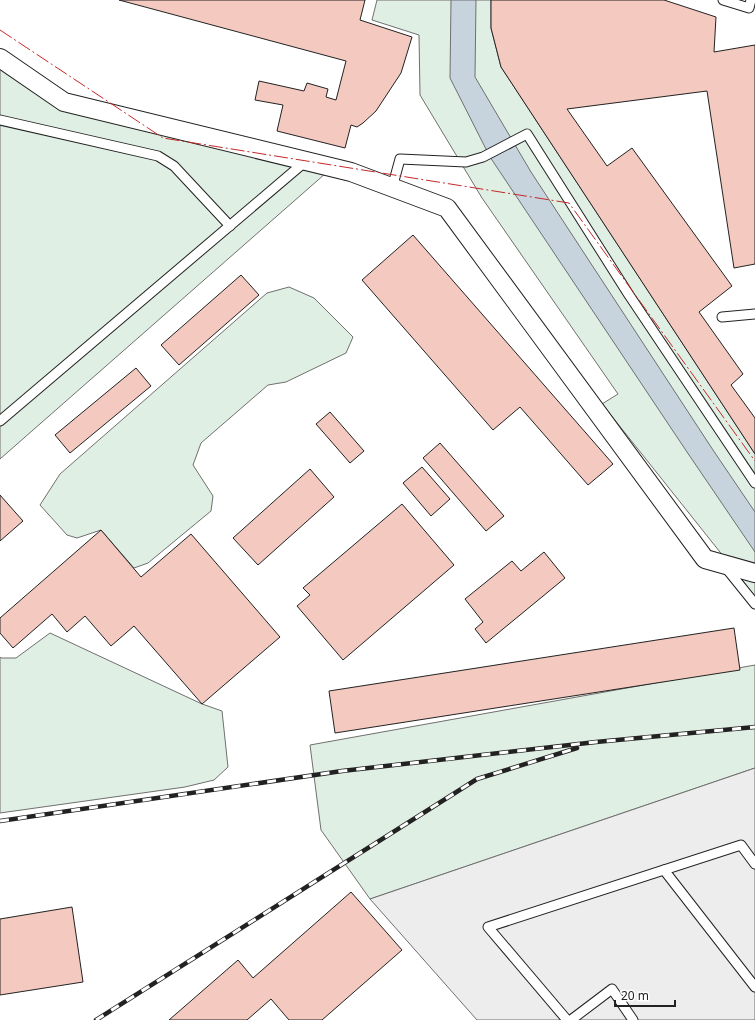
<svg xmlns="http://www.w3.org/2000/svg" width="755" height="1020" viewBox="0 0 755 1020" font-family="'Noto Sans',sans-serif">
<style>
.green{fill:#e0efe3;stroke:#6f6f6f}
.parking{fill:#ededed;stroke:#6f6f6f}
.water{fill:#c7d3dd;stroke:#6f6f6f}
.building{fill:#f3c9c0;stroke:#222}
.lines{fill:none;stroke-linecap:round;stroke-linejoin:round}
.lane-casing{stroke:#222;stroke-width:11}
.street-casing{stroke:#222;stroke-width:20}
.lane{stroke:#fff;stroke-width:9}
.street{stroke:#fff;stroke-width:18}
.rail-casing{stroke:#222;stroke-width:4.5}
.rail{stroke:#fff;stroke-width:3;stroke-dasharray:9;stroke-linecap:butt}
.power{stroke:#c62828;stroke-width:1;stroke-dasharray:14 3 2 3;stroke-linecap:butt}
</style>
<rect width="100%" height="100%" fill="#fff"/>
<g class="green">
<path d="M377,0H491V28L501,67L566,166L755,454V596L602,404L618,394L482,198L420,95L419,35L372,20Z"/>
<path d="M0,58L64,102L334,166L0,459Z"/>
<path d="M289,287L314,298L353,337L346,353L286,382L268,385L201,443L193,465L213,496L211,511L148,563L134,568L101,530L77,538L67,535L40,505L60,474L267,293Z"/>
<path d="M50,633L202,704L222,711L228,767L214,780L185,787L0,813V657L1,658H16Z"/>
<path d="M755,665V768L370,899L321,830L310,745Z"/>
</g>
<path class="parking" d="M755,768V1020H477L370,899Z"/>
<path class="water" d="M451,0H476L475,77L531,172L713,450L755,512V552L687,452L490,157L450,78Z"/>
<g class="building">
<path d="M119,0H365L360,20L412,37L401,73L376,111L363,123L357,127L351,125L345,148L277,131L283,105L255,100L259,81L304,91L307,83L328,89L326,97L336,100L346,61Z"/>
<path d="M491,0H664L716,17L714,52L755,45V264L734,268L707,91L567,109L607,166L632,148L732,286L699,312L743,374L731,385L755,418V454L566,166L501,67L491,28Z"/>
<path d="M413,235L613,464L588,485L520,407L493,430L362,280Z"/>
<path d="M241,275L259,295L179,365L161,345Z"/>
<path d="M136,368L151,386L70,453L55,435Z"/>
<path d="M330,412L364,451L350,463L316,424Z"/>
<path d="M440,443L504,516L486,531L423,458Z"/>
<path d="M422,467L450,499L431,516L403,483Z"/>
<path d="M310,469L334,497L258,565L233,538Z"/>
<path d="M0,495L23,521L0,541Z"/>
<path d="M402,504L454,565L343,660L297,606L310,595L303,588Z"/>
<path d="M101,530L141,577L191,534L280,637L202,704L134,626L111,646L85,616L67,632L52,614L13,648L0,633V618Z"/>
<path d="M544,552L565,578L486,643L475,629L483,622L465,599L512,561L521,571Z"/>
<path d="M734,628L740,670L335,733L329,691Z"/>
<path d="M351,892L402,950L322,1020H289L271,999L247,1020H169L238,960L253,978Z"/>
<path d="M72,907L83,982L0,995V919Z"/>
</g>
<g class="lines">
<defs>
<g id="lane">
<path d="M723,0L749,8L751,0"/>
<path d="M0,120L158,156L174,166L230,226"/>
<path d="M392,188L400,159L466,162L483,157L527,134L629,295L755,483"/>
<path d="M722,317L755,314"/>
<path d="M0,421L306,161"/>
<path d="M726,568L755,604"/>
<path d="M664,870L755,987"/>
<path d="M567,1020L488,927L741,845L755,864"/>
<path d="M571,1020L612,989L633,1020"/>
</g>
<path id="street" d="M0,58L64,102L351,172L447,208L705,559L755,573"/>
</defs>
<use href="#lane" class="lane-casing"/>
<use href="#street" class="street-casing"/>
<use href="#lane" class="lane"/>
<use href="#street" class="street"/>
<defs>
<g id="rail">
<path d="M0,821L342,771L596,742L755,727"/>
<path d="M96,1020L477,779L577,748"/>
</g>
</defs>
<use href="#rail" class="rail-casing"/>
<use href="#rail" class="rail"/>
<path class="power" d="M0,30L163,138L569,203L755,461"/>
</g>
<path d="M615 1000v6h60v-6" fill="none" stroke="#222222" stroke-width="2"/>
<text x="621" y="1000" font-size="12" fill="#222222" stroke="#ffffff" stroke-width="3" paint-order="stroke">20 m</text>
</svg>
